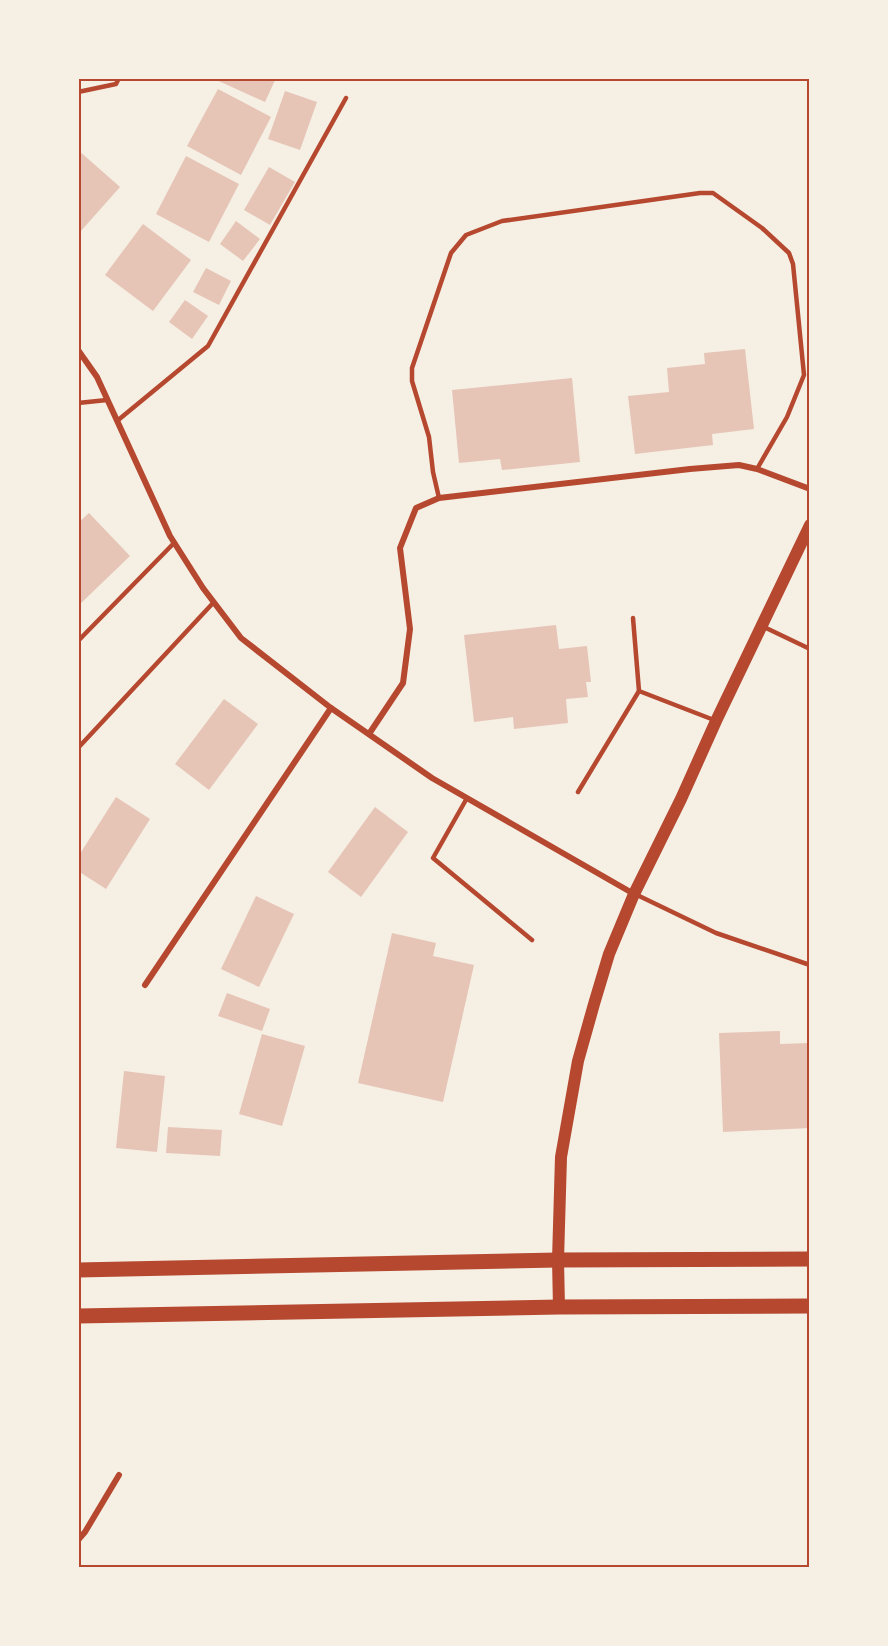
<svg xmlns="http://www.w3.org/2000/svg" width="888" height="1646" viewBox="0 0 888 1646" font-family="Spectral,serif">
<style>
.building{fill:#e6c5b7}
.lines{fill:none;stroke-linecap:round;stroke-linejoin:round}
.service{stroke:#b5482f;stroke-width:4.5}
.minor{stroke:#b5482f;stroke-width:6}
.secondary{stroke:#b5482f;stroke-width:12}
.primary{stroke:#b5482f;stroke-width:15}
.neatline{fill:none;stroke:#b5482f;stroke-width:2}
</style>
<rect width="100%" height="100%" fill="#f6efe4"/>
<g class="building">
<path d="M212,78H276L265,102Z"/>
<path d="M218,89L271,117L241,175L187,146Z"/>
<path d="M285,91L317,102L300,150L268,139Z"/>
<path d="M78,150L120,187L80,232L78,231Z"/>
<path d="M186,156L239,184L209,242L156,214Z"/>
<path d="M269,167L295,182L270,225L244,210Z"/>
<path d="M236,221L260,239L243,261L220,244Z"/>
<path d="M143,224L191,260L153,311L105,275Z"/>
<path d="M206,268L231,281L219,305L193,292Z"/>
<path d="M185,300L208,316L192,339L169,322Z"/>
<path d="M745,349L754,429L712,434L713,445L635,454L628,396L669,392L667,368L705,364L704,353Z"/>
<path d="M572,378L580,462L502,470L500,459L459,463L452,390Z"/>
<path d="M89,513L130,556L78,606V523Z"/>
<path d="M556,625L559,649L587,646L591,682H586L588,697L566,699L568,723L514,729L513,717L474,722L464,635Z"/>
<path d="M224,699L258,724L209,790L175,764Z"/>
<path d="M116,797L150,819L106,889L78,871V857Z"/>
<path d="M375,807L408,832L361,897L328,872Z"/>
<path d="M256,896L294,914L259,987L221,969Z"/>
<path d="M392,933L436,943L433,956L474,965L443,1102L358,1083Z"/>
<path d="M227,993L270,1009L262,1031L218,1016Z"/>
<path d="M780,1031V1044L810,1043V1128L723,1132L719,1033Z"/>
<path d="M262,1034L305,1046L282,1126L239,1114Z"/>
<path d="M124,1071L165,1076L157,1152L116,1148Z"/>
<path d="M168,1127L222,1130L220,1156L166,1153Z"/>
</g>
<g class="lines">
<g class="service">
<path d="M78,92L116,84L119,78"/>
<path d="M78,403L107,400"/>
<path d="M117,421L208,346L346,98"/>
<path d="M439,498L433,472L429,437L412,381V368L451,253L466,235L502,221L700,193H713L762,228L789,253L793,264L804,375L787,417L757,469"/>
<path d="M633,618L639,691"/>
<path d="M764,627L810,649"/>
<path d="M78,641L174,543"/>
<path d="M78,748L213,603"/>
<path d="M578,792L639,691L714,720"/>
<path d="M467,798L433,858L532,940"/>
<path d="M635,894L716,933L810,965"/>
</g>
<g class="minor">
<path d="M78,350L97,377L170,536L203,588L241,638L331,708L432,778L634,894"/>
<path d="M369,734L403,683L410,629L400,548L416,508L439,498L690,469L739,465L757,469L810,489"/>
<path d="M145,985L331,708"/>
<path d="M78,1540L85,1532L119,1475"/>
</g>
<path class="secondary" d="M559,1307L558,1260L561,1157L578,1061L594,1004L609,954L634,894L681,799L716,721L810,525"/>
<g class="primary">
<path d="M78,1270L558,1260L810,1259"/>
<path d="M78,1316L559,1307L810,1306"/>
</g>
</g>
<rect width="888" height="1646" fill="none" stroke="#f6efe4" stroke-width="159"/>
<rect x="80" y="80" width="728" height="1486" class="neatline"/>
</svg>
